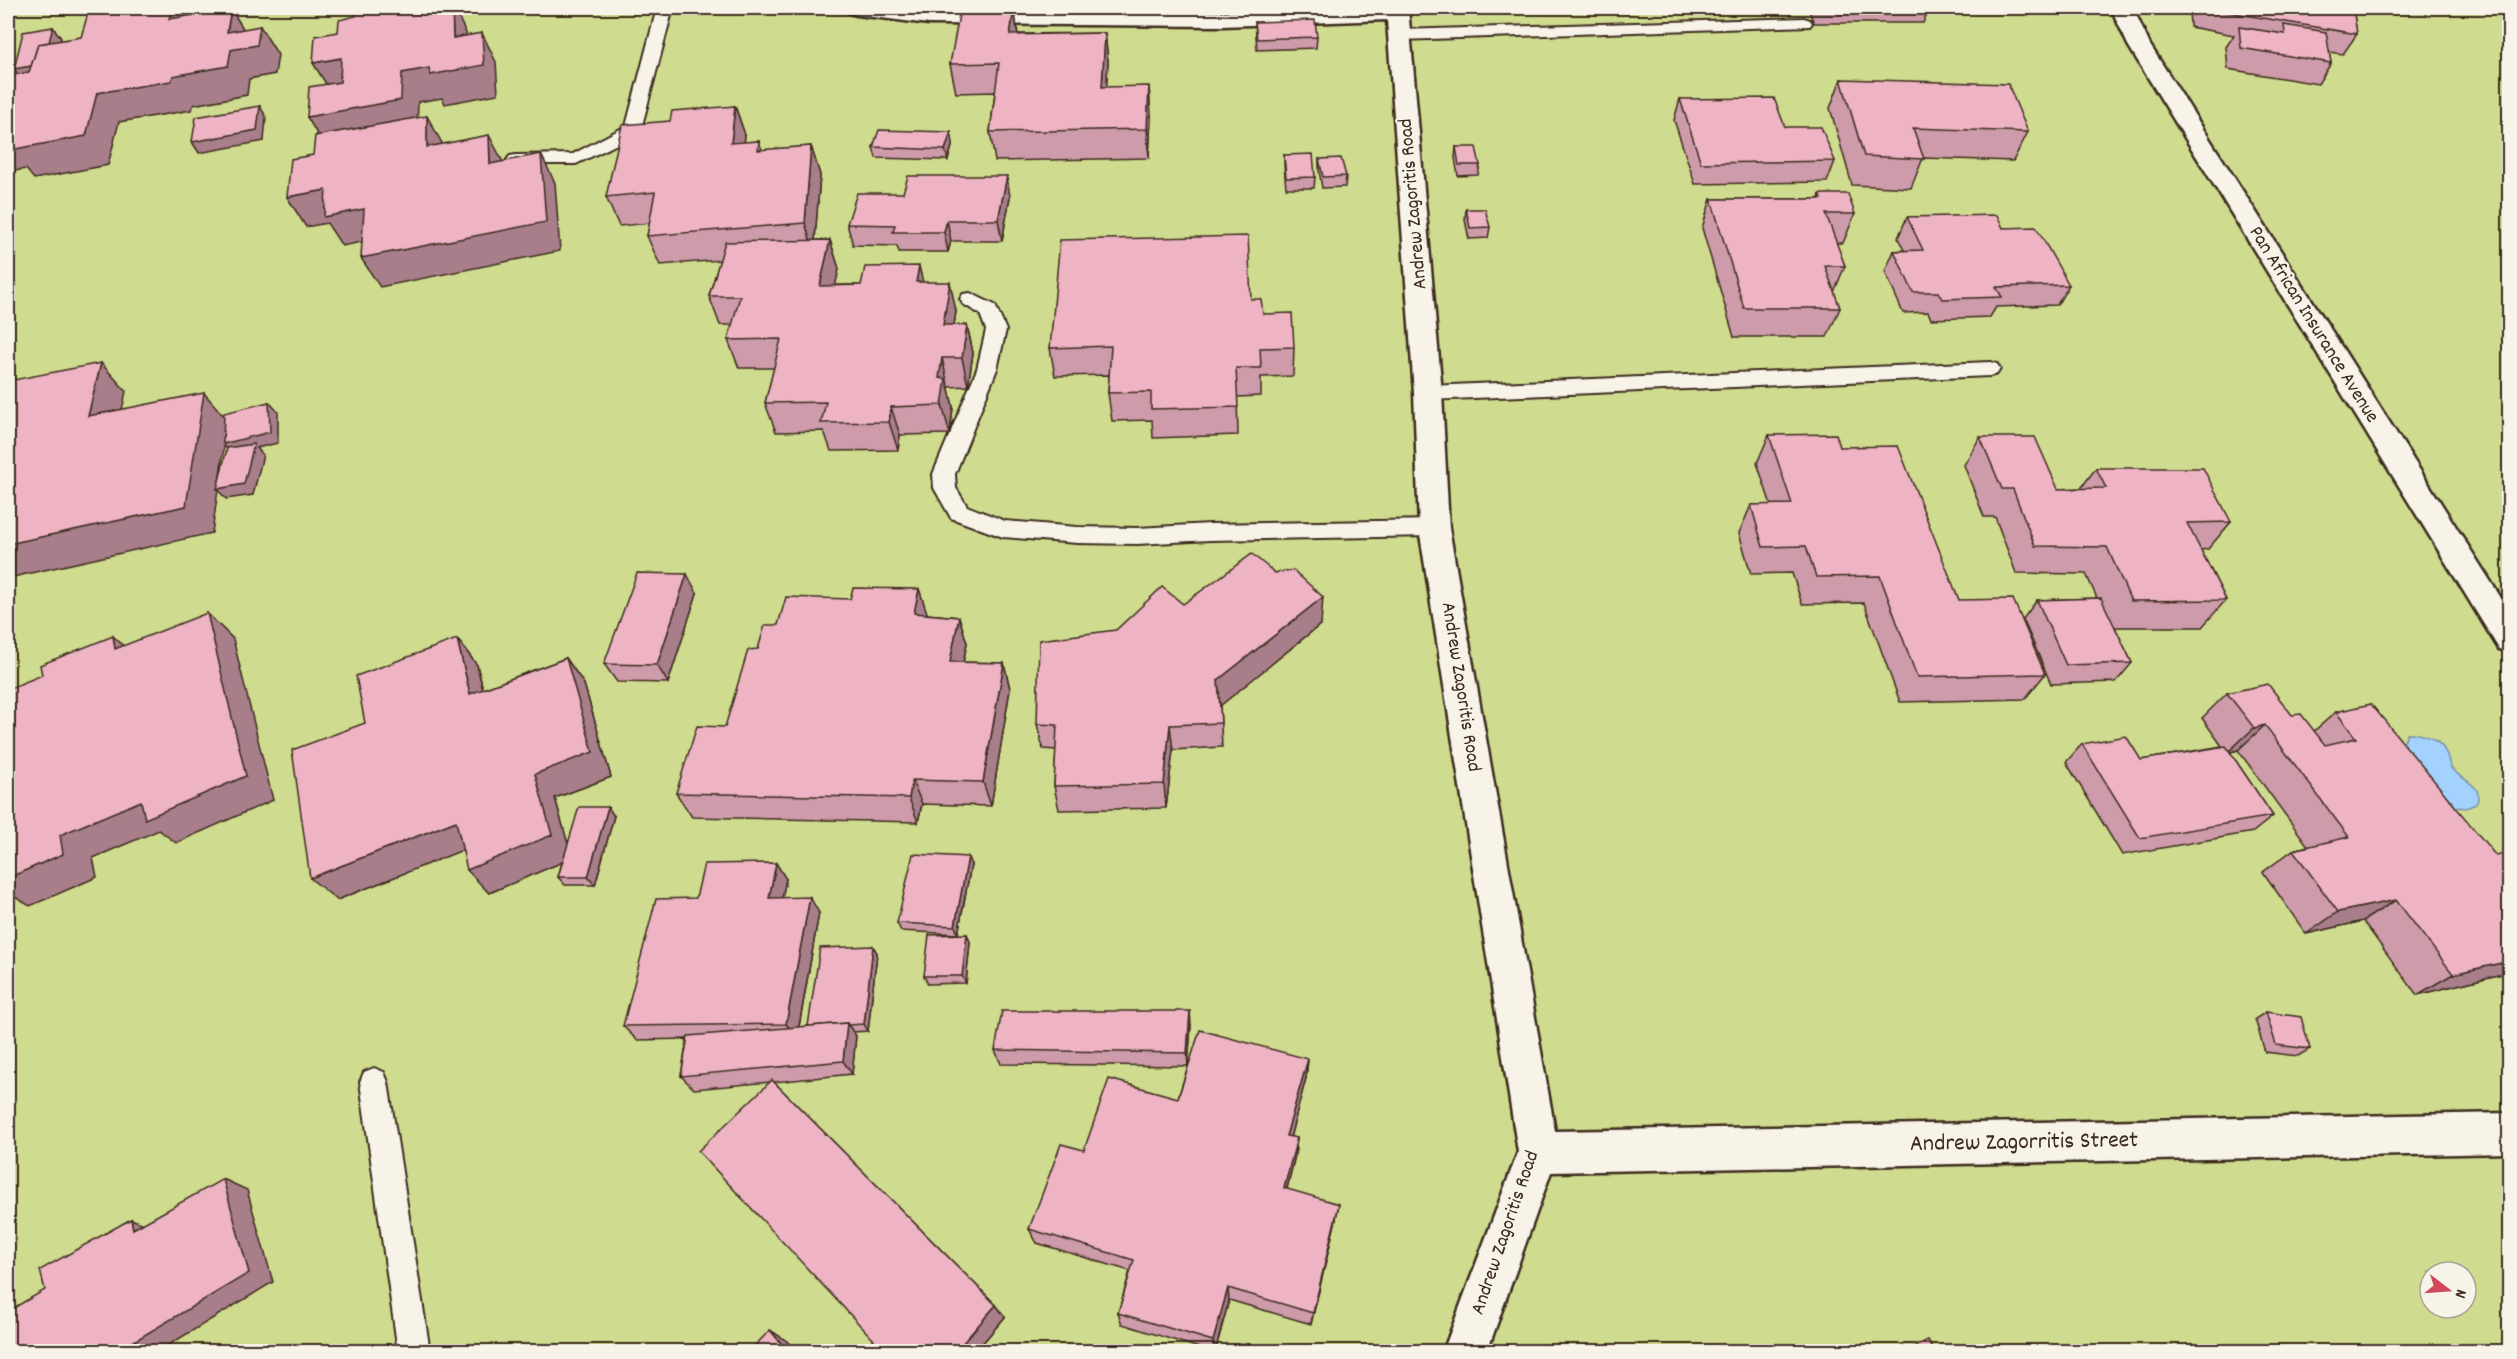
<svg xmlns="http://www.w3.org/2000/svg" width="2517" height="1359" viewBox="0 0 2517 1359" font-family="Dekko,sans-serif">
<style>
.green{fill:#cfdb8e;stroke:#858256;stroke-width:1.5;fill-rule:evenodd}
.water{fill:#a3d2ff;stroke:#798fa5;stroke-width:1.5}
.lines{fill:none;stroke-linecap:round;stroke-linejoin:round}
.lane-casing{stroke:#3b2a1e;stroke-width:4}
.street-casing{stroke:#3b2a1e;stroke-width:5}
.lane{fill:#f7f3e8;fill-rule:evenodd}
.street{fill:#f7f3e8;fill-rule:evenodd}
.wall{fill:#cd9ba9;stroke:#3b2a1e;stroke-width:1.5}
.shaded-wall{fill:#a77e89;stroke:#3b2a1e;stroke-width:1.5;fill-rule:evenodd}
.building{fill:#eeb4c4;stroke:#3b2a1e;stroke-width:1.5}
.labels{text-anchor:middle;dominant-baseline:central;stroke-width:4.5;stroke-linejoin:round;paint-order:stroke}
.street-label{font-size:20px;fill:#3b2a1e;stroke:#f7f3e8}
.near-street-label{font-size:24px;fill:#3b2a1e;stroke:#f7f3e8}
</style>
<rect width="100%" height="100%" fill="#f4e0dd"/>
<filter id="ink" filterUnits="userSpaceOnUse"><feTurbulence type="fractalNoise" baseFrequency=".0167" numOctaves="2"/><feDisplacementMap in="SourceGraphic" scale="12" xChannelSelector="R" yChannelSelector="G"/><feConvolveMatrix kernelMatrix="1 2 1 2 8 2 1 2 1" color-interpolation-filters="sRGB"/></filter>
<g filter="url(#ink)">
<path class="green" d="M8,8H2509V1351H8ZM2430,1272H2466V1308H2430Z"/>
<path class="water" d="M2407,733C2423,733 2441,739 2447,755C2449,760 2449,766 2452,769C2461,780 2486,786 2476,804L2466,808L2456,807L2403,745Z"/>
<g class="lines">
<defs>
<g id="lane">
<path d="M657,8H673L640,133L576,164H510L507,160L510,156L516,155L573,154L626,126Z"/>
<path d="M1804,18L1810,20L1812,23L1810,26L1400,40L1392,35L1400,30Z"/>
<path d="M970,293L995,305L1006,330L997,369L955,474L956,488L967,506L1005,521L1077,527L1137,528L1210,524L1434,520L1442,522L1445,528L1442,534L1434,536L1210,540L1137,544L1077,543L1003,537L951,518L934,488L933,474L977,369L986,330L980,314L963,304L960,299L963,294Z"/>
<path d="M1990,362L1997,364L2000,369L1997,374L1990,376L1428,400L1421,398L1418,393L1421,388L1428,386Z"/>
<path d="M374,1068L384,1072L388,1082L430,1352H398L360,1082L364,1072Z"/>
</g>
<g id="street">
<path d="M846,8L1222,12L1408,8L1442,393L1449,528L1555,1131L2510,1113V1153L1551,1172L1487,1352H1443L1518,1152L1419,528L1414,393L1387,20L1222,26L929,24L857,15L849,13Z"/>
<path d="M2111,8H2133L2150,45L2510,612V653L2499,649L2128,45Z"/>
</g>
</defs>
<use href="#lane" class="lane-casing"/>
<use href="#street" class="street-casing"/>
<use href="#lane" class="lane"/>
<use href="#street" class="street"/>
</g>
<g class="wall">
<path d="M1014,8L1018,34L1105,33L1108,62L1106,87L1151,115L1149,158L995,161L990,132L995,92L956,93L950,64Z"/>
<path d="M1808,8H1929L1923,23H1814Z"/>
<path d="M2189,8H2353L2357,34L2343,54L2329,52L2331,63L2318,84L2228,69L2226,47L2234,35L2190,27Z"/>
<path d="M1255,22L1317,37L1316,48L1257,50Z"/>
<path d="M1841,79L2028,132L2013,161L1923,158L1911,188L1852,185L1830,108Z"/>
<path d="M1680,99L1785,127L1835,161L1827,182L1695,184L1674,120Z"/>
<path d="M735,106L745,135L744,142L759,141L762,150L811,146L820,175L815,240H830L839,269L835,285H861L923,282L956,311L954,325H967L973,353L968,386L949,387V389L953,407L950,434L900,435L898,450L831,451L824,431L776,432L765,403L774,368H739L728,340L732,325H720L709,296L720,260L660,265L647,236L650,223L619,226L606,197L670,121Z"/>
<path d="M953,143L948,160L876,158L873,147Z"/>
<path d="M1456,147L1480,165L1478,175L1458,176L1455,158Z"/>
<path d="M1284,155L1315,177L1314,188H1286L1284,165Z"/>
<path d="M1319,159L1346,176L1345,187L1322,188L1319,170Z"/>
<path d="M1820,194L1855,214L1843,243H1836L1845,266L1834,292L1840,308L1827,337H1734L1702,228L1711,199H1819Z"/>
<path d="M1010,197L1002,241H951L948,252H899L897,246L853,245L847,224Z"/>
<path d="M1466,209L1490,227L1488,238L1469,239L1465,220Z"/>
<path d="M1907,217L2003,228L2069,285L2057,305L1996,307L1990,317L1931,319L1928,312L1903,313L1885,271L1894,251L1904,250L1898,238Z"/>
<path d="M1251,299L1294,347L1293,376L1261,377V396L1237,397L1238,435L1153,438L1152,420L1112,421L1108,393L1109,375L1055,376L1050,348Z"/>
<path d="M1769,435L1840,447L1959,600L2045,674L2025,699L1900,702L1864,603L1802,604L1792,573L1751,574L1739,533L1751,505H1771L1757,463Z"/>
<path d="M1980,437L2058,489L2081,488L2096,468L2231,522L2208,549L2201,550L2226,600L2202,627H2115L2132,663L2116,682L2051,684L2023,619L2037,600L2097,598L2086,574L2016,573L1995,517H1984L1964,465Z"/>
<path d="M919,589L927,614L959,617L967,643L963,662L1004,663L1010,689L991,806L922,804L918,822L692,817L676,793L725,727L758,649L778,625L850,599Z"/>
<path d="M697,593L668,683L617,682L604,664Z"/>
<path d="M1183,604L1321,624L1220,705L1222,747L1173,750L1166,808L1059,810L1054,786L1056,750L1043,749L1037,724L1116,630Z"/>
<path d="M457,639L477,665L483,689L566,658L584,684L611,777L555,798L568,845L614,816L595,885H565L558,877L562,862L489,893L462,850L337,900L365,723Z"/>
<path d="M2227,693L2292,715L2314,731L2336,712L2371,704L2510,972L2417,995L2363,921L2306,934L2263,872L2293,850L2308,846L2238,750L2230,752L2273,816L2253,832L2122,855L2066,762L2082,744L2141,760L2222,746L2202,718Z"/>
<path d="M971,865L958,934L901,931L897,923Z"/>
<path d="M786,879L782,898L819,913L799,1027L808,1026L873,946L877,953L868,1031L853,1032L856,1036L852,1074L774,1082L996,1305L1005,1317L975,1352H885L770,1082L694,1089L681,1076L687,1039L637,1040L623,1026L696,898Z"/>
<path d="M967,934L970,942L966,983L928,984L924,976Z"/>
<path d="M2266,1012L2310,1049L2298,1056L2265,1052L2255,1019Z"/>
<path d="M1191,1025L1188,1066L1308,1059L1306,1078L1290,1137L1297,1138L1295,1155L1287,1189L1336,1219L1311,1324L1229,1300L1215,1352H1212L1122,1324L1118,1313L1130,1271L1037,1243L1029,1229L1084,1150L1178,1098L1188,1066L1001,1064L995,1050Z"/>
</g>
<g class="shaded-wall">
<path d="M172,8H181L193,26L169,19Z"/>
<path d="M452,8H454L466,33L467,67L453,38Z"/>
<path d="M1014,8L1018,37L1010,35Z"/>
<path d="M231,9L249,38L260,26L278,55L275,74L249,79L247,95L193,105L191,110L119,122L108,165L34,179L26,169L8,172V139L13,138L97,93L173,76L227,32Z"/>
<path d="M53,27L61,38L52,74L22,80L14,69Z"/>
<path d="M482,33L496,62L498,94L445,104L442,98L418,102L417,129L325,147L307,117L402,73Z"/>
<path d="M1105,33L1108,62L1105,116L1102,87Z"/>
<path d="M341,58L357,87L331,92L313,63Z"/>
<path d="M1149,86L1151,115L1149,158L1147,129Z"/>
<path d="M260,106L266,117L264,141L199,153L192,142Z"/>
<path d="M735,106L745,135L741,172L731,143Z"/>
<path d="M427,116L443,145L427,147Z"/>
<path d="M951,132L953,143L948,160L945,150Z"/>
<path d="M489,135L504,164H490Z"/>
<path d="M811,146L820,175L814,252L805,223Z"/>
<path d="M541,154L555,183L560,251L380,287L361,258Z"/>
<path d="M1007,176L1010,197L1002,241L998,220Z"/>
<path d="M326,190L364,209L382,238L342,246L327,223L306,227L287,197Z"/>
<path d="M947,220L951,241L948,252L944,232Z"/>
<path d="M830,240L839,269L829,315L820,286Z"/>
<path d="M919,266L926,295L916,282Z"/>
<path d="M950,282L956,311L950,354L943,325Z"/>
<path d="M967,325L973,353L968,386L962,358Z"/>
<path d="M942,358L953,407L950,434L942,405L939,378Z"/>
<path d="M101,363L126,391L115,444L88,416Z"/>
<path d="M204,393L228,421L269,402L278,412V443L257,448L263,455L253,495L226,499L218,490L212,533L8,578V544ZM224,446L232,454L218,489Z"/>
<path d="M891,407L900,435L898,450L889,422Z"/>
<path d="M687,574L697,593L668,683L657,665Z"/>
<path d="M919,589L928,616L914,613Z"/>
<path d="M1323,597L1321,624L1220,706L1218,680Z"/>
<path d="M207,613L233,639L273,800L176,843L159,830L93,858L97,877L30,906L8,893V859L60,835Z"/>
<path d="M959,617L967,643L958,688L950,662Z"/>
<path d="M113,636L142,662L115,649Z"/>
<path d="M457,639L477,665L490,720L470,694Z"/>
<path d="M566,658L584,684L611,777L555,798L572,858L489,893L467,870L535,774Z"/>
<path d="M1004,663L1010,689L991,806L983,782Z"/>
<path d="M1170,725L1173,750L1166,808L1164,784Z"/>
<path d="M2265,725L2238,750L2227,753L2254,728Z"/>
<path d="M912,780L922,804L918,822L909,798Z"/>
<path d="M608,807L614,816L595,885L588,877Z"/>
<path d="M456,821L478,844L337,900L310,878Z"/>
<path d="M968,857L971,865L958,934L955,926Z"/>
<path d="M776,863L786,879L779,913L769,898Z"/>
<path d="M810,897L819,913L797,1037L786,1024Z"/>
<path d="M2396,900L2363,921L2306,934L2338,912Z"/>
<path d="M967,934L970,942L966,983L962,976Z"/>
<path d="M873,946L877,953L868,1031L864,1024Z"/>
<path d="M2510,961V972L2417,995L2453,974Z"/>
<path d="M1190,1011L1191,1025L1188,1066L1187,1053Z"/>
<path d="M847,1023L856,1036L852,1074L843,1061Z"/>
<path d="M1308,1059L1306,1078L1286,1153V1136Z"/>
<path d="M1297,1138L1295,1155L1283,1204L1284,1188Z"/>
<path d="M223,1179L247,1190L273,1282L157,1352H116Z"/>
<path d="M1339,1204L1336,1219L1311,1324L1313,1313Z"/>
<path d="M131,1219L157,1229H133Z"/>
<path d="M1228,1288L1229,1300L1215,1352L1213,1341Z"/>
<path d="M996,1305L1005,1317L975,1352H955Z"/>
<path d="M770,1330L787,1341L796,1352H788Z"/>
</g>
<g class="building">
<path d="M106,8H172L169,19L231,9L227,32L260,26L257,45L231,50L228,66L173,76L171,81L97,93L86,136L10,150L13,138L8,139V76L29,72L38,44L81,37L89,10Z"/>
<path d="M356,8H452L453,38L482,33L484,65L430,75L429,68L402,73L401,100L307,117L309,87L340,82L341,58L313,63L315,36L338,32L339,20L356,16Z"/>
<path d="M1014,8L1010,35L1105,33L1102,87L1149,86L1147,129L990,132L999,63L950,64L960,9Z"/>
<path d="M2204,8H2353L2357,34Z"/>
<path d="M1315,20L1317,37L1257,39L1255,22Z"/>
<path d="M2284,25L2326,32L2331,63L2241,48L2239,27L2285,34Z"/>
<path d="M53,27L49,42L38,44L31,66L14,69L23,32Z"/>
<path d="M1841,79L2008,84L2028,132L1913,128L1924,159L1864,156Z"/>
<path d="M1774,98L1785,127H1821L1835,161L1701,163L1680,99Z"/>
<path d="M260,106L257,130L192,142L196,117Z"/>
<path d="M735,106L731,143L759,141L758,150L811,146L805,223L647,236L655,192L606,197L622,125L670,121L672,111Z"/>
<path d="M427,116V147L489,135L490,164L541,154L546,222L361,258L364,209L324,217L326,190L287,197L291,159L313,155L315,136Z"/>
<path d="M879,130L951,132L945,150L873,147Z"/>
<path d="M1456,147H1476L1480,165H1459Z"/>
<path d="M1313,154L1315,177L1286,178L1284,155Z"/>
<path d="M1341,158L1346,176L1323,177L1319,159Z"/>
<path d="M908,176H1007L998,220H947L944,232H893L895,225L847,224L857,193H903Z"/>
<path d="M1820,194H1848L1855,214H1826L1845,266H1825L1840,308H1744L1711,199H1822Z"/>
<path d="M1466,209H1485L1490,227L1470,228Z"/>
<path d="M1997,215L2003,228L2036,227L2069,285L1996,287L2002,297L1942,299L1938,292H1913L1894,251L1923,250L1907,217Z"/>
<path d="M1248,236L1251,299H1261L1263,314L1292,313L1294,347L1260,348L1261,368H1236L1238,407L1151,409V392L1108,393L1111,346L1050,348L1060,240Z"/>
<path d="M830,240L820,286L861,285L865,267L919,266L916,282H950L943,325H967L962,358H942L939,378L946,379L942,405L891,407L889,422L821,423L826,402L765,403L781,339L728,340L740,296H709L725,242Z"/>
<path d="M101,363L88,416L204,393L186,506L8,544V381Z"/>
<path d="M269,402L270,432L223,444L224,413Z"/>
<path d="M1836,434L1840,447L1898,446L1959,600L2013,599L2045,674L1917,677L1880,576L1816,577L1806,546L1763,547L1751,505L1792,504L1769,435Z"/>
<path d="M1980,437H2035L2058,489L2106,488L2096,468H2203L2231,522L2187,523L2226,600L2131,601L2107,547L2035,546L2013,489H2002Z"/>
<path d="M254,444L244,484L217,489L227,448Z"/>
<path d="M1252,554L1275,573L1293,570L1323,597L1218,680L1221,723L1170,725L1164,784L1054,786L1057,725L1037,724L1039,640L1116,630L1162,587L1183,604Z"/>
<path d="M637,573L687,574L657,665L604,664Z"/>
<path d="M853,588L919,589L914,613L959,617L950,662L1004,663L983,782L912,780L909,798L676,793L697,726L725,727L748,650L758,649L765,625H778L786,597L850,599Z"/>
<path d="M2101,598L2132,663L2066,665L2037,600Z"/>
<path d="M207,613L246,776L145,819L141,801L60,835L63,854L8,878V689L42,675L40,665L113,636L115,649Z"/>
<path d="M457,639L470,694L566,658L593,752L535,774L552,835L467,870L456,821L310,878L292,750L365,723L356,676Z"/>
<path d="M2268,684L2292,715L2301,714L2325,745L2356,738L2336,712L2371,704L2496,856L2510,853V961L2453,974L2396,900L2338,912L2293,850L2349,837L2265,725L2254,728L2227,693Z"/>
<path d="M2126,736L2141,760L2226,746L2273,816L2140,838L2082,744Z"/>
<path d="M579,807H608L588,877H558Z"/>
<path d="M913,854L968,857L955,926L897,923Z"/>
<path d="M776,863L769,898L810,897L786,1024L623,1026L656,899L696,898L704,864Z"/>
<path d="M967,934L962,976H924L929,935Z"/>
<path d="M873,946L864,1024L848,1025L847,1023L808,1026L820,948Z"/>
<path d="M1002,1011H1190L1187,1053L995,1050Z"/>
<path d="M2266,1012L2301,1017L2310,1049L2276,1045Z"/>
<path d="M847,1023L843,1061L681,1076L688,1036Z"/>
<path d="M1200,1030L1308,1059L1286,1136L1297,1138L1284,1188L1339,1204L1313,1313L1228,1288L1213,1341L1118,1313L1134,1260L1029,1229L1061,1144L1084,1150L1109,1079L1178,1098Z"/>
<path d="M772,1080L996,1305L955,1352H885L698,1151Z"/>
<path d="M223,1179L249,1273L116,1352H8V1311L45,1290L40,1270L131,1219L133,1229Z"/>
<path d="M770,1330L788,1352H749Z"/>
<path d="M1928,1340L1935,1352H1905Z"/>
</g>
</g>
<g class="labels">
<g class="street-label">
<text transform="translate(1414 204) rotate(-95)">Andrew Zagoritis Road</text>
<text transform="translate(2313 325) rotate(58)">Pan African Insurance Avenue</text>
<text transform="translate(1460 687) rotate(81)">Andrew Zagoritis Road</text>
<text transform="translate(1506 1233) rotate(-71)">Andrew Zagoritis Road</text>
</g>
<g class="near-street-label">
<text transform="translate(2024 1143) rotate(-1)">Andrew Zagorritis Street</text>
</g>
</g>
<rect width="2517" height="1359" fill="none" stroke="#f7f3e8" stroke-width="30"/>
<rect x="15" y="15" width="2487" height="1329" fill="none" stroke="#3b2a1e" stroke-width="2" filter="url(#ink)"/>
<g transform="translate(2448 1290) rotate(107)"><circle r="28" fill="#f7f3e8" stroke="#aca397" stroke-width="1.5"/>
<path d="M0-4.5L10 22L0 15L-10 22Z" fill="#d1495b"/>
<text y="-9" font-size="16" font-weight="bold" text-anchor="middle" fill="#3b2a1e">N</text>
</g>
</svg>
